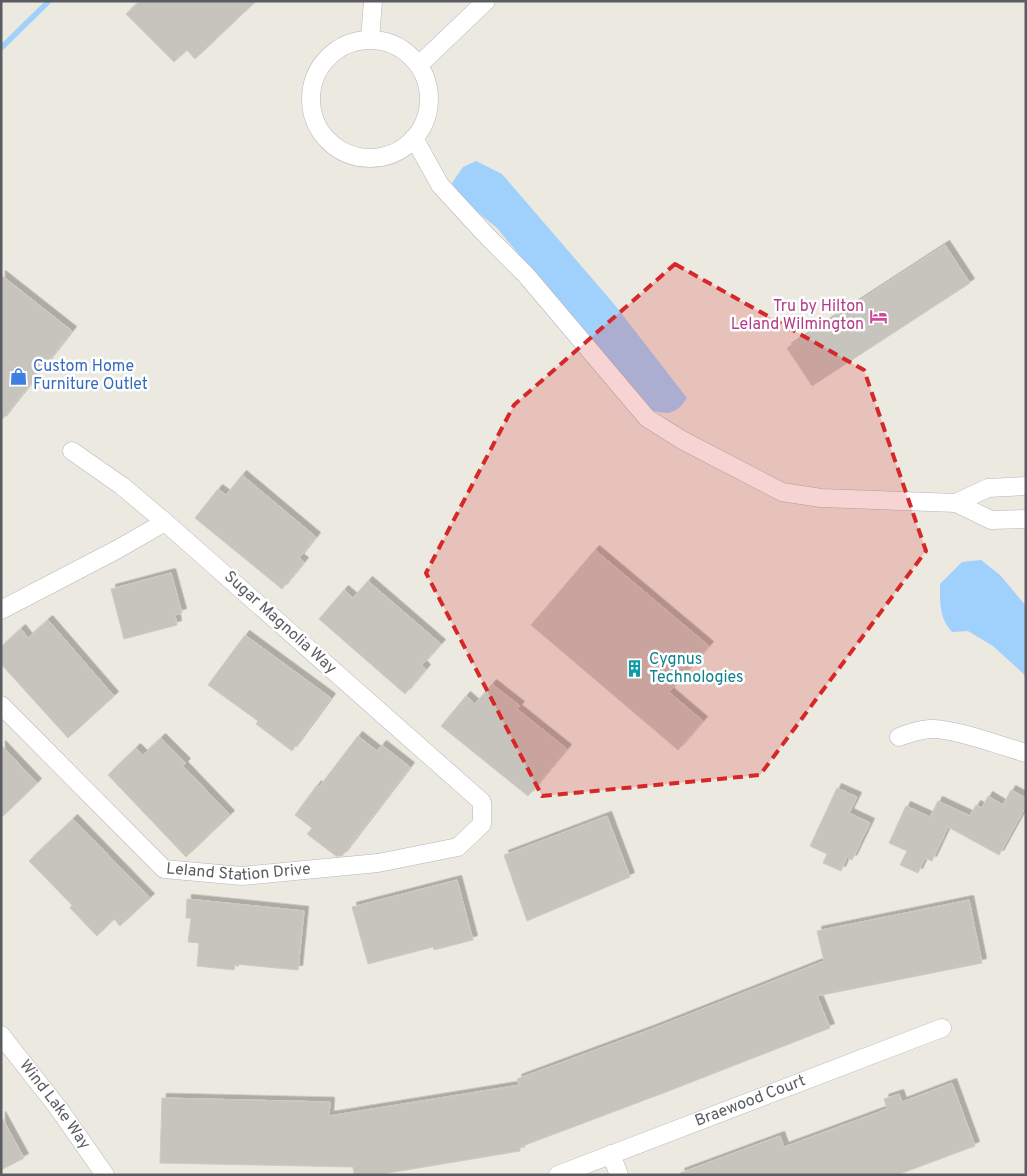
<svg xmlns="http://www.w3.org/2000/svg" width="1027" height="1176" viewBox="0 0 1027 1176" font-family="Overpass,sans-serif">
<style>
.water{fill:#a0d0fc}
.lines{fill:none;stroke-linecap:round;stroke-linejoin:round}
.stream{stroke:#a0d0fc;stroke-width:5.5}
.building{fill:#c6c4bd;stroke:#d0cbbf;filter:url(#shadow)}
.street-casing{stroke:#b3b6bb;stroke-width:19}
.street{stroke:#fff;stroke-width:18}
.marked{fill:#d62828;fill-opacity:0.2;stroke:#d62828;stroke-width:4;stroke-dasharray:10 6;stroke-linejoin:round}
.labels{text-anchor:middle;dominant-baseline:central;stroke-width:5;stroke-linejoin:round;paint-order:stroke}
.hotel-label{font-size:16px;fill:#b23c85;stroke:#fff;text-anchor:end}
.shop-label{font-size:16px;fill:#366cbe;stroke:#fff;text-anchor:start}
.street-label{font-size:16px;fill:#595c61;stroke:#fff}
.culture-label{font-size:16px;fill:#0d838f;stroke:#fff;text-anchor:start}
</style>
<defs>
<filter id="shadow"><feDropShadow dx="4.5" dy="-4.5" stdDeviation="0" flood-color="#0004"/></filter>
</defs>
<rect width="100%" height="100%" fill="#ebe9e0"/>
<g class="water">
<path d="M476,161L502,174L614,304L687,398C675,416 668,415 647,409L497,228L457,195L452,183L463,167Z"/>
<path d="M981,560L1000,575L1026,606V676L993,646L968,631L952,632C939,618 940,602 940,584L962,562Z"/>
</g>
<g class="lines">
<path class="stream" d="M1,48L49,1"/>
</g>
<g class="building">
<path d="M140,1H256L195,59L187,50L174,62L126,14Z"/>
<path d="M945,245L970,283L812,386L787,348Z"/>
<path d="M1,275L72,331L1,421Z"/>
<path d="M242,475L316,537L299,558L304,562L282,589L195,518L218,489L226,495Z"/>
<path d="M595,550L709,646L669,692L703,721L678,750L531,625Z"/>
<path d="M171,573L182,613L175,615L177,625L124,639L111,589Z"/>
<path d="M368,581L441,644L422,665L426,669L405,694L319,619L344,590L353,598Z"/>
<path d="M48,620L114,696L68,738L1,664V647L21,629L28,638Z"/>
<path d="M245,635L331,698L292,751L256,724L258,721L208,685Z"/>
<path d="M492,684L520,706L517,709L567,749L528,796L441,726L466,696L475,704Z"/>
<path d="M358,736L377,751L382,745L410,767L342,856H336L307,834L312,828L295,815L317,785L319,787Z"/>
<path d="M161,738L186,763L183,766L230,815L186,857L108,775L136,748L143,755Z"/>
<path d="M1,745L37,783L1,818Z"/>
<path d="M837,788L857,797L849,813L870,823L852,860L847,857L841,871L823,863L827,854L810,846Z"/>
<path d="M1011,790L1026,798V806L999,855L948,827L932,861L925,858L918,873L900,865L907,851L889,843L906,806L930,817L938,801L970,816L976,805L982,808L988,796L1003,805Z"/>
<path d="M607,816L630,877L527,921L504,855Z"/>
<path d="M73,819L150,898L120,926L114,919L97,936L70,908L72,905L29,861Z"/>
<path d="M457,880L473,940L434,950L433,947L368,964L352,907Z"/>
<path d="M187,899L304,911L298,970L235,964L234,970L197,966L199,943L188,942L191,918H186Z"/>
<path d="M969,900L982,963L817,996L830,1028L666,1092L520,1147V1151L376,1175H354L353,1167L160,1163L162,1098L330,1102L329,1116L520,1085L517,1079L652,1029L824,961L817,931Z"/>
<path d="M952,1083L975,1146L897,1175H681L680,1173L780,1136L784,1147L887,1109L884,1099L899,1094L902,1102Z"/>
<path d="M1,1116L24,1158L1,1170Z"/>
</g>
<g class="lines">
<defs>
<g id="street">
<path d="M370,39L373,1"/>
<circle cx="370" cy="99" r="59"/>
<path d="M419,65L486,1"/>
<path d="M414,138L440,185L486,235L526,275L647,418L682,440L782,492L821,498L956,503L991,520L1026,519"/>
<path d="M956,503L988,488L1026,486"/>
<path d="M1,610L118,549L165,522"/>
<path id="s1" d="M1,705L164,869L242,876L378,863L458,847L482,824V802L165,522L122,486L72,451"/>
<path d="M899,737C909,733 919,730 930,729C954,728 1001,746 1026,753"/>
<path id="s2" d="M1,1035L59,1109L105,1175"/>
<path d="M611,1154L619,1175"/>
<path id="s3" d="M558,1175L942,1028"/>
</g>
</defs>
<use href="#street" class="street-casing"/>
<use href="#street" class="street"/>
</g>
<path class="marked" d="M675,264L864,370L926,551L760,775L542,796L426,573L514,405Z"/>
<defs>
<symbol id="hotel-bare" viewBox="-9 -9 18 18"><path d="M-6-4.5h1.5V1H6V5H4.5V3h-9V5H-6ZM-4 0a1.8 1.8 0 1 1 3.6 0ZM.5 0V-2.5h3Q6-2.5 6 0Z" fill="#d1479c" stroke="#fff" stroke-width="2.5" paint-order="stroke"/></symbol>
<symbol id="shop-bare" viewBox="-9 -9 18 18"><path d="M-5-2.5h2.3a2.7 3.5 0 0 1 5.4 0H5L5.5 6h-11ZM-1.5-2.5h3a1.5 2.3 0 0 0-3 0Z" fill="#3f7fe0" stroke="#fff" stroke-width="2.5" paint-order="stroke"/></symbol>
<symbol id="building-bare" viewBox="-9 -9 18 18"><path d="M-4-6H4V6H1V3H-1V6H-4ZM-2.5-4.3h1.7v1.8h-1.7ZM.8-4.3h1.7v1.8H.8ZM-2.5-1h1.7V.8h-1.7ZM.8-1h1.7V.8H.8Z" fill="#0f9aa8" stroke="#fff" stroke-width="2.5" paint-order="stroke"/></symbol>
</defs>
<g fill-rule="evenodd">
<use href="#hotel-bare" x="866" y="304" width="25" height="25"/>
<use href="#shop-bare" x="6" y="364" width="25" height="25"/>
<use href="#building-bare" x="622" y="656" width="25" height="25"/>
</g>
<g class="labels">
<g class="hotel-label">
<text x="864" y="307">Tru by Hilton<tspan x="864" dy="18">Leland Wilmington</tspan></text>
</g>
<g class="shop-label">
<text x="33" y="367">Custom Home<tspan x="33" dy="18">Furniture Outlet</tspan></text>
</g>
<g class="street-label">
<text transform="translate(280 623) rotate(42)">Sugar Magnolia Way</text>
<text stroke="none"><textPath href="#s1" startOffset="306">Leland Station Drive</textPath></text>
<text stroke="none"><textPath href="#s3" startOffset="206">Braewood Court</textPath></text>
<text stroke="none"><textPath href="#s2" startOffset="88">Wind Lake Way</textPath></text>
</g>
<g class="culture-label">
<text x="649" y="660">Cygnus<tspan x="649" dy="18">Technologies</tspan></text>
</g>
</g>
<rect width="1027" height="1176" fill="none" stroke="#595c61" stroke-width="5"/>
</svg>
